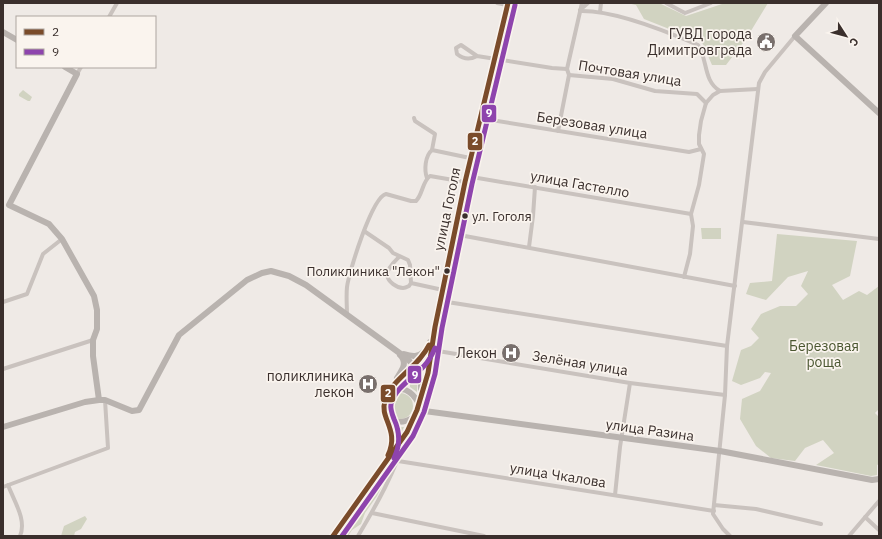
<svg xmlns="http://www.w3.org/2000/svg" width="882" height="539" viewBox="0 0 882 539" font-family="'IBM Plex Sans',sans-serif">
<style>
.green{fill:#d1d3c1}
.lines{fill:none;stroke-linecap:round;stroke-linejoin:round}
.street{stroke:#c9c2be;stroke-width:4}
.secondary{stroke:#b9b3af;stroke-width:6}
.bus-1-casing{stroke:#faf4ee;stroke-width:8}
.bus-2-casing{stroke:#faf4ee;stroke-width:8}
.bus-1{stroke:#7a4b2a;stroke-width:5}
.bus-2{stroke:#8e44ad;stroke-width:5}
.bus-dot{fill:#3a2f2c;stroke:#faf4ee;stroke-width:1.5}
.labels{text-anchor:middle;dominant-baseline:central;stroke-width:3.5;stroke-linejoin:round;paint-order:stroke}
.bus-label{font-size:13px;fill:#3a2f2c;stroke:#faf4ee;text-anchor:start}
.poi-label{font-size:14px;fill:#3a2f2c;stroke:#faf4ee;text-anchor:end}
.street-label{font-size:14px;fill:#3a2f2c;stroke:#faf4ee}
.park-label{font-size:14px;fill:#4b5731;stroke:#faf4ee}
.line-badge{stroke:#faf4ee;stroke-width:1.5}
.badge-label{font-size:11px;text-anchor:middle;font-weight:bold;fill:#fff}
</style>
<rect width="100%" height="100%" fill="#efeae6"/>
<g class="green">
<path d="M627,3H659L686,16L725,3H768L746,39L726,65H712L702,42L644,19L636,5Z"/>
<path d="M23,90L32,97L30,101H28L19,96V94Z"/>
<path d="M701,228H721V239H702Z"/>
<path d="M777,234L857,241L850,276L832,285L843,300L859,291L867,295L879,286V409L875,413L879,417V464L877,465V475L871,476L816,465L834,453L823,440L805,448L795,461L771,458L756,446L740,419L742,399L760,391L771,373L765,372L760,378L741,385L732,381L741,350L751,346L759,338L751,329L761,314L780,306H796L808,294L801,286L808,271L788,277L766,300L746,294L750,283L772,281Z"/>
<path d="M412,371L415,372L417,379V392L410,387V384L407,382L404,385L398,384Z"/>
<circle cx="400" cy="406" r="13"/>
<path d="M404,427L395,444L393,428Z"/>
<path d="M387,474H388L377,496L365,513L361,524L352,530L348,536H343C358,515 371,494 387,474Z"/>
<path d="M85,516L87,519L81,529L75,532L74,536H61L64,526Z"/>
</g>
<g class="lines">
<g class="street">
<path d="M497,3L507,5"/>
<path d="M666,3L685,13L711,3"/>
<path d="M580,10L588,3"/>
<path d="M580,11C615,10 666,31 698,45C708,60 703,81 720,91"/>
<path d="M600,12L601,3"/>
<path d="M109,17L117,3"/>
<path d="M477,56C470,60 463,59 457,54L456,48L461,45L477,56L552,68L567,69"/>
<path d="M77,74L81,67"/>
<path d="M569,75L613,79L655,91L697,94L706,103"/>
<path d="M706,103L713,95L720,91L758,89"/>
<path d="M414,118L415,121L435,134L432,150L470,158"/>
<path d="M479,118L689,152L701,149"/>
<path d="M558,131L569,75L567,69L582,3"/>
<path d="M466,176L691,214"/>
<path d="M427,178C424,170 425,156 432,150"/>
<path d="M743,222L879,239"/>
<path d="M364,231L389,248L393,253L408,260L410,265L411,283L443,290"/>
<path d="M454,234L735,286"/>
<path d="M529,247L533,216L535,187"/>
<path d="M399,257C395,261 387,268 387,275C388,282 397,288 403,288C405,288 407,287 409,286L411,283"/>
<path d="M684,277L690,254L693,226L691,214L699,185L704,154L699,144V135L701,121L706,103"/>
<path d="M441,301L727,346"/>
<path d="M3,302L27,294L43,254L62,239"/>
<path d="M347,315C347,306 346,296 347,287C349,272 372,197 386,194L411,201H416C423,194 422,182 430,176L465,182"/>
<path d="M432,350L630,383L725,395"/>
<path d="M3,369L93,340"/>
<path d="M398,461L714,511"/>
<path d="M8,485C14,501 27,520 20,536"/>
<path d="M3,487L108,448L105,400"/>
<path d="M615,495L620,447L630,383"/>
<path d="M714,505L756,509L821,524"/>
<path d="M372,513L484,536"/>
<path d="M865,517L879,530"/>
<path d="M358,536C377,504 395,472 406,436"/>
<path d="M730,536L723,529L713,514L725,395L727,346L759,83L765,72L795,36"/>
<path d="M849,536L879,501"/>
</g>
<g class="secondary">
<path d="M826,3L795,36L879,113"/>
<path d="M3,32L17,40"/>
<path d="M65,67L77,74L9,205L49,224L62,239L94,296L97,310V329L93,340V356L99,400"/>
<path d="M404,354C413,357 418,357 425,351"/>
<path d="M397,378C402,370 408,363 400,355"/>
<path d="M389,395C400,382 413,392 419,404"/>
<path d="M417,410L720,451L872,480L879,479"/>
<path d="M387,415C395,425 404,423 414,417"/>
<path d="M3,427L85,402L99,400H105L132,411L139,410L179,335L247,280L262,273L271,271L289,276L306,285L405,357C415,365 421,376 421,389"/>
<path d="M389,454C391,448 393,442 392,436C391,424 380,411 385,400C395,376 422,367 430,342"/>
<path d="M333,536L407,432L417,410L428,373L435,327L465,182L508,3"/>
</g>
<defs>
<g id="bus-1">
<path d="M388,455C400,430 379,418 385,401C392,378 418,368 429,345"/>
<path d="M333,536L407,432L417,410L428,373L435,327L465,182L508,3"/>
</g>
<g id="bus-2">
<path d="M394,458C401,444 400,432 394,419C392,414 390,409 391,404C395,388 413,378 424,366C429,361 432,355 435,348"/>
<path d="M342,536L413,436L424,412L435,374L442,328L472,184L515,5"/>
</g>
</defs>
<use href="#bus-1" class="bus-1-casing"/>
<use href="#bus-2" class="bus-2-casing"/>
<use href="#bus-1" class="bus-1"/>
<use href="#bus-2" class="bus-2"/>
</g>
<defs>
<symbol id="civic-disc" viewBox="-11 -11 22 22"><circle r="9.5" fill="#79706d" stroke="#faf4ee"/><path d="M-.6-6.5H3V-4.5H.6V-3L4-1V1h2V6H-6V1h2V-1L-.6-3ZM-1.2 2.5V6h2.4V2.5Z" fill="#fff"/></symbol>
<symbol id="hospital-disc" viewBox="-11 -11 22 22"><circle r="9.5" fill="#79706d" stroke="#faf4ee"/><path d="M-5-5h3v3.5h4V-5h3V5h-3V1.5h-4V5h-3Z" fill="#fff"/></symbol>
</defs>
<g fill-rule="evenodd">
<use href="#civic-disc" x="755" y="31" width="22" height="22"/>
<use href="#hospital-disc" x="500" y="342" width="22" height="22"/>
<use href="#hospital-disc" x="357" y="373" width="22" height="22"/>
</g>
<g class="bus-dot">
<circle cx="465" cy="216" r="3.5"/>
<circle cx="447" cy="271" r="3.5"/>
</g>
<g class="labels">
<g class="bus-label">
<text x="472" y="216">ул. Гоголя</text>
<text x="440" y="271" text-anchor="end">Поликлиника "Лекон"</text>
</g>
<g class="poi-label">
<text x="752" y="34">ГУВД города<tspan x="752" dy="16">Димитровграда</tspan></text>
<text x="497" y="353">Лекон</text>
<text x="354" y="376">поликлиника<tspan x="354" dy="16">лекон</tspan></text>
</g>
<g class="street-label">
<text transform="translate(630 73) rotate(9)">Почтовая улица</text>
<text transform="translate(592 125) rotate(9)">Березовая улица</text>
<text transform="translate(580 184) rotate(10)">улица Гастелло</text>
<text transform="translate(447 209) rotate(-78)">улица Гоголя</text>
<text transform="translate(580 363) rotate(9)">Зелёная улица</text>
<text transform="translate(650 430) rotate(8)">улица Разина</text>
<text transform="translate(558 475) rotate(9)">улица Чкалова</text>
</g>
<g class="park-label">
<text x="824" y="346">Березовая<tspan x="824" dy="16">роща</tspan></text>
</g>
</g>
<g class="line-badge">
<rect x="481" y="104" width="16" height="19" rx="4" fill="#8e44ad"/>
<rect x="467" y="132" width="16" height="19" rx="4" fill="#7a4b2a"/>
<rect x="407" y="365" width="15" height="19" rx="4" fill="#8e44ad"/>
<rect x="380" y="384" width="16" height="19" rx="4" fill="#7a4b2a"/>
</g>
<g class="badge-label">
<text x="489" y="117">9</text>
<text x="475" y="145">2</text>
<text x="415" y="379">9</text>
<text x="388" y="397">2</text>
</g>
<rect width="882" height="539" fill="none" stroke="#3a2f2c" stroke-width="8"/>
<rect x="16" y="16" width="140" height="52" fill="#faf4ee" stroke="#ada5a0"/>
<rect x="24" y="29" width="20" height="6" fill="#7a4b2a" stroke="#ada5a0"/>
<text x="52" y="36" font-size="12" fill="#3a2f2c">2</text>
<rect x="24" y="49" width="20" height="6" fill="#8e44ad" stroke="#ada5a0"/>
<text x="52" y="56" font-size="12" fill="#3a2f2c">9</text>
<g transform="translate(846 36) rotate(126)" stroke="#faf4ee" stroke-width="3" paint-order="stroke">
<path d="M0-3L7 15L0 10L-7 15Z" fill="#3a2f2c"/>
<text y="-6" font-size="11" font-weight="bold" text-anchor="middle" fill="#3a2f2c">С</text>
</g>
</svg>
